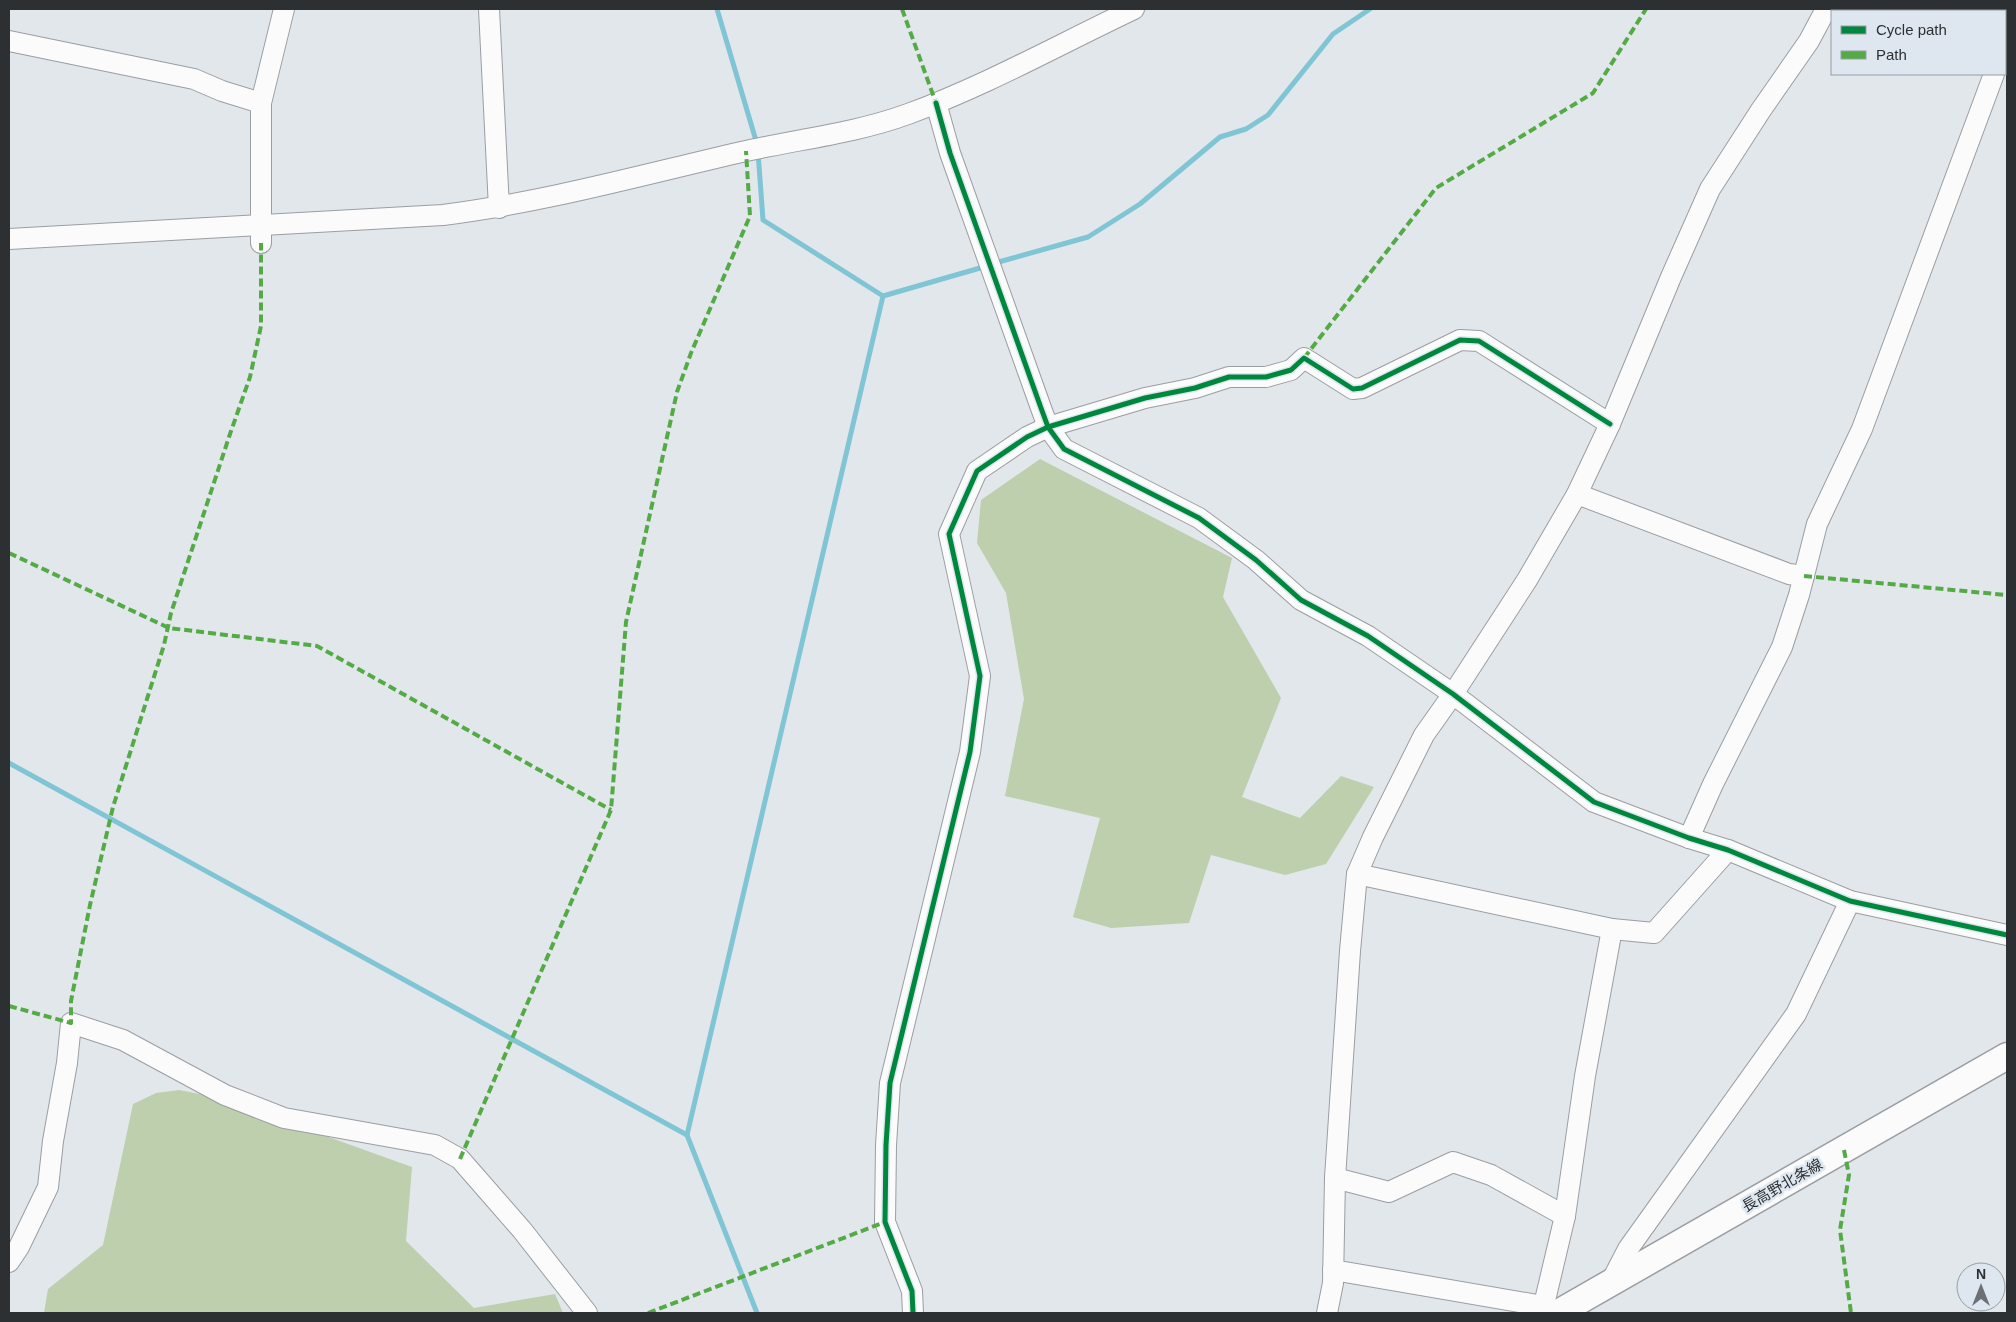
<svg xmlns="http://www.w3.org/2000/svg" width="2016" height="1322" viewBox="0 0 2016 1322" font-family="Arial,'Noto Sans JP',sans-serif">
<style>
.forest{fill:#bdcfad}
.lines{fill:none;stroke-linecap:round;stroke-linejoin:round}
.stream{stroke:#7fc5d4;stroke-width:5}
.minor-casing{stroke:#9a9ea2;stroke-width:22}
.major-casing{stroke:#9a9ea2;stroke-width:29}
.minor{stroke:#fbfbfc;stroke-width:20}
.major{stroke:#fbfbfc;stroke-width:26}
.quiet{stroke:#54ab45;stroke-width:4;stroke-dasharray:8 4;stroke-linecap:butt}
.cycleway-casing{stroke:#dee7f0;stroke-width:8}
.cycleway{stroke:#00873e;stroke-width:5}
.labels{text-anchor:middle;dominant-baseline:central;stroke-width:5;stroke-linejoin:round;paint-order:stroke}
.street-label{font-size:15px;fill:#2c3033;stroke:#dee7f0}
</style>
<rect width="100%" height="100%" fill="#e2e7ec"/>
<g class="forest">
<path d="M1040,459L1232,558L1223,597L1281,698L1242,797L1300,818L1341,776L1374,787L1326,864L1285,875L1211,855L1189,923L1111,928L1073,917L1100,818L1005,796L1024,699L1006,593L977,543L981,500Z"/>
<path d="M179,1090L220,1098L412,1167L406,1241L474,1308L555,1294L563,1313H44L48,1289L103,1245L133,1104L156,1093Z"/>
</g>
<g class="lines">
<g class="stream">
<path d="M717,9L757,144"/>
<path d="M758,152L763,220L883,296"/>
<path d="M995,263L1088,237L1140,204L1220,137L1246,129L1268,115L1333,34L1370,9"/>
<path d="M9,763L687,1135L757,1313"/>
<path d="M687,1135L883,296L987,266"/>
</g>
<defs>
<g id="minor">
<path d="M489,9L499,208"/>
<path d="M9,41L194,79L222,91L261,103"/>
<path d="M2005,46L2007,39"/>
<path d="M936,103L950,153L1041,408L1048,427L1064,449L1199,518L1256,560L1301,600L1368,636L1453,694L1594,802L1689,838L1728,850L1850,901L2007,935"/>
<path d="M9,239L443,215C546,202 645,174 746,151C800,139 856,133 908,114C985,86 1060,44 1134,9"/>
<path d="M261,243V103L284,9"/>
<path d="M1577,494L1789,574L1804,576"/>
<path d="M1689,838L1713,784L1782,647L1799,595L1817,524L1862,429L1994,74"/>
<path d="M1357,874L1612,929L1654,933L1728,850"/>
<path d="M1335,1178L1389,1192L1453,1162L1491,1175L1565,1216"/>
<path d="M9,1262L19,1247L48,1187L53,1141L67,1063L71,1023L123,1040L225,1095L284,1118L435,1145L460,1159L522,1230L587,1313"/>
<path d="M1333,1270L1543,1306"/>
<path d="M1611,1282L1628,1249L1796,1014L1850,901"/>
<path d="M913,1313L912,1291L885,1222L886,1145L890,1083L970,752L980,676L949,534L977,471L1027,437L1048,427L1145,398L1195,388L1229,377H1266L1291,370L1304,358L1353,389L1362,388L1460,340L1479,341L1610,424"/>
<path d="M1327,1313L1333,1283L1335,1178L1350,951L1357,874L1373,837L1424,735L1453,694L1527,580L1577,494L1610,424L1671,277L1710,189L1761,110L1809,41L1826,9"/>
<path d="M1542,1313L1565,1216L1585,1076L1612,929"/>
</g>
<path id="major" d="M1558,1313L2007,1056"/>
</defs>
<use href="#minor" class="minor-casing"/>
<use href="#major" class="major-casing"/>
<use href="#minor" class="minor"/>
<use href="#major" class="major"/>
<g class="quiet">
<path d="M902,9L936,103"/>
<path d="M1304,358L1436,188L1593,93L1646,9"/>
<path d="M9,553L169,628L317,646L611,810"/>
<path d="M1804,576L2007,595"/>
<path d="M9,1006L71,1023V1001L90,905L113,807L164,645L171,613L230,434L250,377L261,326V243"/>
<path d="M1844,1150L1849,1175L1840,1230L1851,1313"/>
<path d="M460,1159L611,810L626,622L677,392L691,353L750,216L746,151"/>
<path d="M648,1313L885,1222"/>
</g>
<defs>
<g id="cycleway">
<path d="M936,103L950,153L1041,408L1048,427L1064,449L1199,518L1256,560L1301,600L1368,636L1453,694L1594,802L1689,838L1728,850L1850,901L2007,935"/>
<path d="M913,1313L912,1291L885,1222L886,1145L890,1083L970,752L980,676L949,534L977,471L1027,437L1048,427L1145,398L1195,388L1229,377H1266L1291,370L1304,358L1353,389L1362,388L1460,340L1479,341L1610,424"/>
</g>
</defs>
<use href="#cycleway" class="cycleway-casing"/>
<use href="#cycleway" class="cycleway"/>
</g>
<g class="labels">
<g class="street-label">
<text transform="translate(1782 1185) rotate(-30)">長高野北条線</text>
</g>
</g>
<rect width="2016" height="1322" fill="none" stroke="#2c3033" stroke-width="20"/>
<rect x="1831" y="10" width="175" height="65" fill="#dee7f0" stroke="#979ea4"/>
<rect x="1841" y="26" width="25" height="8" fill="#00873e" stroke="#979ea4"/>
<text x="1876" y="35" font-size="15" fill="#2c3033">Cycle path</text>
<rect x="1841" y="51" width="25" height="8" fill="#54ab45" stroke="#979ea4"/>
<text x="1876" y="60" font-size="15" fill="#2c3033">Path</text>
<g transform="translate(1981 1287)"><circle r="24" fill="#dee7f0" stroke="#979ea4"/>
<path d="M0-4L9 19L0 12L-9 19Z" fill="#6c7074"/>
<text y="-8" font-size="14" font-weight="bold" text-anchor="middle" fill="#2c3033">N</text>
</g>
</svg>
